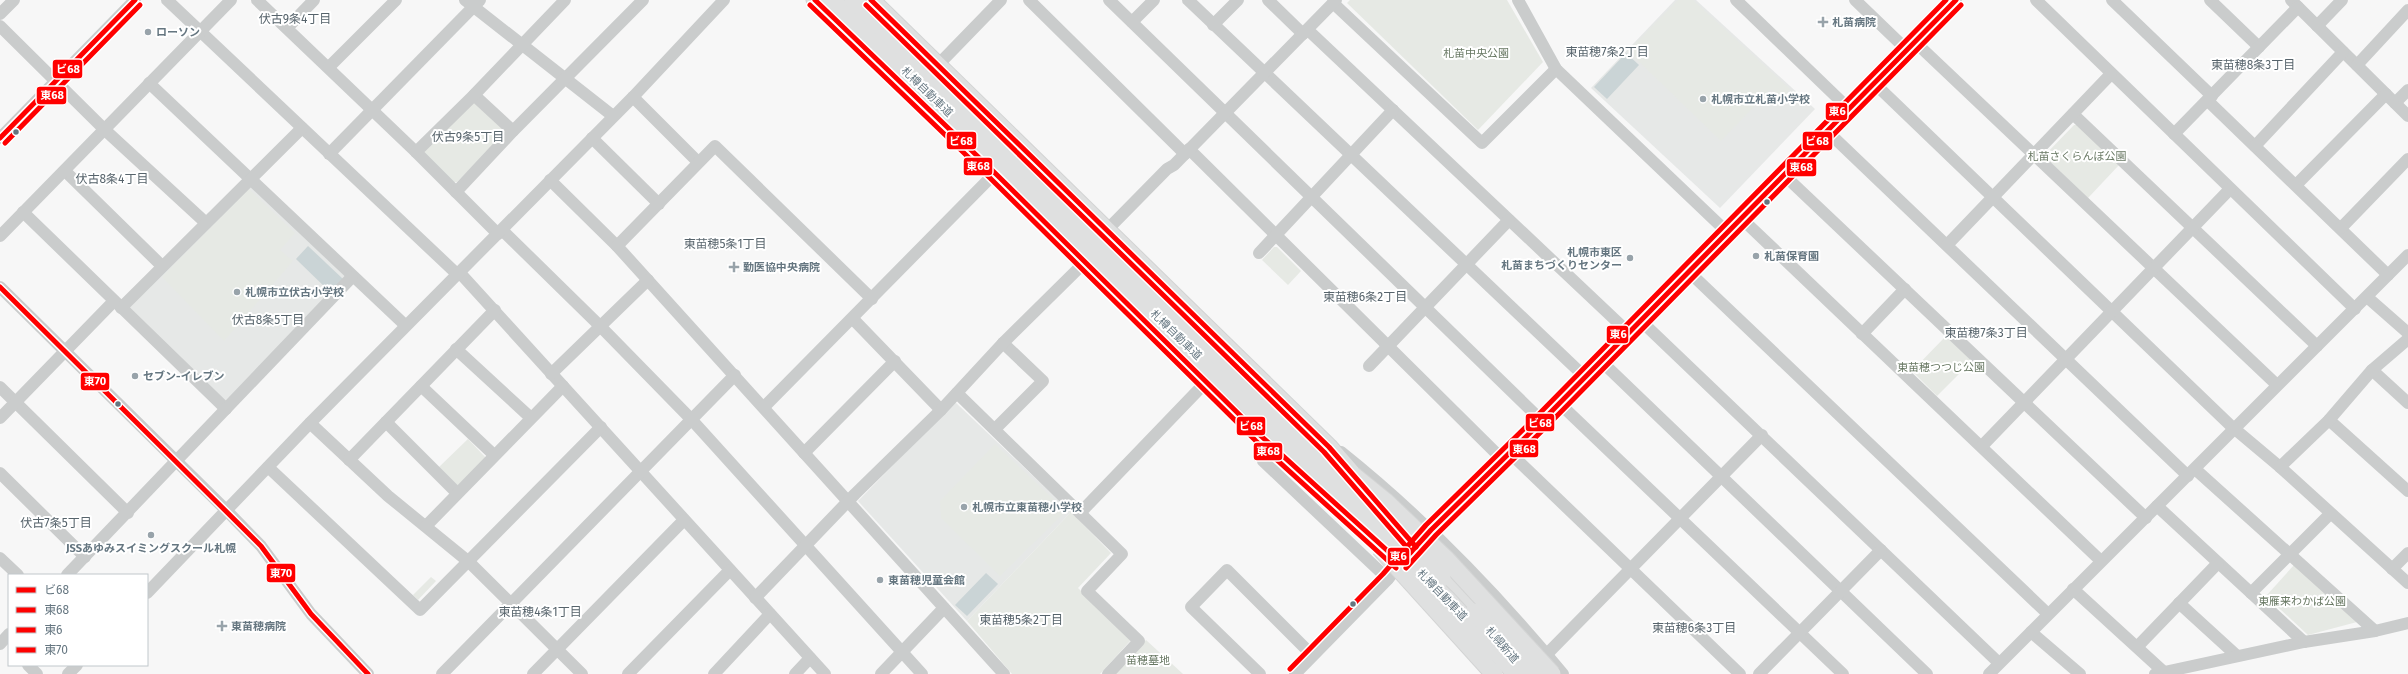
<svg xmlns="http://www.w3.org/2000/svg" width="2408" height="674" viewBox="0 0 2408 674" font-family="'Fira Sans','Noto Sans JP',sans-serif">
<style>
.built{fill:#e6e8e7}
.green{fill:#e6e9e4}
.water{fill:#cad4d6}
.lines{fill:none;stroke-linecap:round;stroke-linejoin:round}
.highway-casing{stroke:#d3d4d4;stroke-width:19}
.minor{stroke:#cacccc;stroke-width:12}
.highway{stroke:#dfe0e0;stroke-width:17}
.highway-bridge-casing{stroke:#d3d4d4;stroke-width:19;stroke-linecap:butt}
.highway-bridge{stroke:#dfe0e0;stroke-width:17}
.bus-1-casing{stroke:#fff;stroke-width:8}
.bus-2-casing{stroke:#fff;stroke-width:8}
.bus-3-casing{stroke:#fff;stroke-width:8}
.bus-4-casing{stroke:#fff;stroke-width:8}
.bus-1{stroke:#f00;stroke-width:5}
.bus-2{stroke:#f00;stroke-width:5}
.bus-3{stroke:#f00;stroke-width:5}
.bus-4{stroke:#f00;stroke-width:5}
.poi-dot{fill:#98a3aa;stroke:#fff;stroke-width:1.5}
.bus-dot{fill:#657680;stroke:#fff;stroke-width:1.5}
.labels{text-anchor:middle;dominant-baseline:central;stroke-width:4;stroke-linejoin:round;paint-order:stroke}
.poi-label{font-size:11px;font-weight:bold;fill:#657680;stroke:#fff;text-anchor:start}
.park-label{font-size:11px;fill:#687863;stroke:#fff}
.street-label{font-size:11px;fill:#657680;stroke:#fff}
.neighbourhood-label{font-size:12px;fill:#56636b;stroke:#fff}
.line-badge{stroke:#fff;stroke-width:1.5}
.badge-label{font-size:11px;text-anchor:middle;font-weight:bold;fill:#fff}
</style>
<rect width="100%" height="100%" fill="#f7f7f7"/>
<g class="built">
<path d="M1675,0H1696L1815,109L1720,208L1591,88Z"/>
<path d="M250,185L346,277L225,402L127,307Z"/>
<path d="M955,402L1071,512L967,621L858,501Z"/>
</g>
<g class="green">
<path d="M1350,0H1507L1543,62L1478,130L1347,3Z"/>
<path d="M1678,0H1693L1790,89L1783,98L1771,89L1721,141L1628,51Z"/>
<path d="M472,101L505,130L504,135L457,182H452L424,154L425,150Z"/>
<path d="M2074,125H2078L2119,165L2088,198L2046,158L2045,155Z"/>
<path d="M249,189L295,233L280,250L293,261L224,341L162,277Z"/>
<path d="M1274,247H1277L1301,271L1288,285L1262,260Z"/>
<path d="M1946,336L1972,361L1937,396L1912,371Z"/>
<path d="M468,439L486,458L456,487L438,468Z"/>
<path d="M995,444L1066,511L1000,576L941,518L940,501Z"/>
<path d="M1071,512L1111,553L1078,588L1131,640L1100,674H1012L967,621Z"/>
<path d="M2294,565L2357,622L2308,635L2266,596Z"/>
<path d="M431,577L436,581L418,600L413,595Z"/>
<path d="M1146,640L1183,674H1114Z"/>
</g>
<g class="water">
<path d="M1626,53L1639,65L1607,99L1594,87Z"/>
<path d="M308,246L343,279L330,292L296,259Z"/>
<path d="M986,573L998,584L967,616L955,605Z"/>
</g>
<g class="lines">
<defs>
<g id="highway">
<path d="M815,0L995,173L1084,263L1207,381L1261,436L1377,541"/>
<path d="M871,0L1329,447L1363,486"/>
<path d="M1433,566L1483,623"/>
</g>
</defs>
<use href="#highway" class="highway-casing"/>
<g class="minor">
<path d="M167,0L458,275"/>
<path d="M257,0L416,152L498,234"/>
<path d="M465,0L613,116"/>
<path d="M1029,0L1185,154"/>
<path d="M1109,0L1542,421"/>
<path d="M1188,0L1585,377"/>
<path d="M1268,0L1303,34"/>
<path d="M1518,0L1556,69L1727,232"/>
<path d="M1736,0L1848,108"/>
<path d="M1855,0L1907,50"/>
<path d="M2036,0L2355,309"/>
<path d="M2112,0L2212,96"/>
<path d="M2210,0L2259,47"/>
<path d="M2291,0L2408,116"/>
<path d="M1333,3L1482,143L1556,69"/>
<path d="M0,14L14,0"/>
<path d="M1132,22L1154,0"/>
<path d="M1213,25L1238,0"/>
<path d="M0,26L105,130L206,223"/>
<path d="M2317,26L2342,0"/>
<path d="M287,28L314,0"/>
<path d="M1308,30L1628,332"/>
<path d="M1915,42L2277,385"/>
<path d="M2357,65L2408,10"/>
<path d="M937,66L1001,0"/>
<path d="M329,67L396,0"/>
<path d="M149,83L405,325"/>
<path d="M1874,83L2230,425L2280,467L2408,583"/>
<path d="M474,95L513,131"/>
<path d="M633,97L698,162"/>
<path d="M2208,101L2388,275"/>
<path d="M2395,103L2408,90"/>
<path d="M2073,114L2317,346"/>
<path d="M1827,131L2188,476"/>
<path d="M2174,134L2298,7"/>
<path d="M0,138L135,0"/>
<path d="M592,138L659,204"/>
<path d="M2255,146L2343,52"/>
<path d="M1189,149L1503,460"/>
<path d="M416,152L474,95L565,0"/>
<path d="M329,154L480,0"/>
<path d="M65,171L162,266"/>
<path d="M1784,175L2146,518"/>
<path d="M550,180L617,246L1004,674"/>
<path d="M2296,185L2386,94"/>
<path d="M456,192L513,131L643,0"/>
<path d="M23,212L226,409"/>
<path d="M1741,218L2101,561"/>
<path d="M2341,228L2408,159"/>
<path d="M502,230L601,327L691,419L922,674"/>
<path d="M1106,231L1167,169L1174,165L1336,0"/>
<path d="M0,236L231,0"/>
<path d="M1947,245L2111,74"/>
<path d="M617,246L715,146L872,299"/>
<path d="M1259,253L1393,110"/>
<path d="M1688,271L2048,614"/>
<path d="M460,273L825,674"/>
<path d="M0,287L227,511L261,546L311,614L368,674"/>
<path d="M2367,297L2408,333"/>
<path d="M121,308L302,128"/>
<path d="M853,319L941,410"/>
<path d="M1640,320L1999,663"/>
<path d="M1862,334L1905,289"/>
<path d="M456,349L531,418"/>
<path d="M1601,361L1927,674"/>
<path d="M1369,366L1509,220"/>
<path d="M2372,370L2408,403"/>
<path d="M551,374L648,280"/>
<path d="M421,386L494,455"/>
<path d="M0,387L128,513"/>
<path d="M957,393L1122,554L1087,591L1139,641L1108,674"/>
<path d="M1559,403L1843,674"/>
<path d="M764,407L995,173"/>
<path d="M0,418L114,301"/>
<path d="M2329,420L2408,491"/>
<path d="M386,422L457,493"/>
<path d="M310,423L388,496L469,562L582,674"/>
<path d="M995,429L1043,381L1003,343"/>
<path d="M1261,436L1263,461L1388,579"/>
<path d="M1982,446L2230,189"/>
<path d="M1341,452C1421,516 1497,594 1563,674"/>
<path d="M804,453L895,361"/>
<path d="M1510,453L1740,674"/>
<path d="M349,460L495,310"/>
<path d="M268,467L420,610L601,427"/>
<path d="M2280,467L2329,420L2372,370L2408,339"/>
<path d="M2195,469L2375,631"/>
<path d="M0,473L85,557"/>
<path d="M2157,506L2304,642"/>
<path d="M1080,513L1207,381"/>
<path d="M426,526L563,386"/>
<path d="M1419,544L1956,0"/>
<path d="M0,558L18,575"/>
<path d="M2392,569L2408,553"/>
<path d="M67,575L352,277"/>
<path d="M2073,589L2166,674"/>
<path d="M147,593L310,423L633,97L724,0"/>
<path d="M2251,593L2330,514"/>
<path d="M755,598L855,494L941,410L1003,343L1084,263"/>
<path d="M2179,603L2236,655"/>
<path d="M2031,632L2080,674"/>
<path d="M0,644L9,634"/>
<path d="M2137,647L2218,563"/>
<path d="M1547,654L1762,435"/>
<path d="M28,665L37,674"/>
<path d="M68,674L77,665"/>
<path d="M442,674L735,375"/>
<path d="M533,674L684,520"/>
<path d="M628,674L730,570"/>
<path d="M714,674L770,614"/>
<path d="M795,674L810,658"/>
<path d="M881,674L944,608"/>
<path d="M1260,674L1191,607L1227,570L1312,655"/>
<path d="M1295,674L1388,579L1402,562"/>
<path d="M1759,674L1881,550"/>
<path d="M1989,674L2408,255"/>
<path d="M2155,674L2304,642L2375,631L2408,623"/>
</g>
<use href="#highway" class="highway"/>
<defs>
<g id="highway-bridge">
<path d="M832,0L1447,599L1516,674"/>
<path d="M853,0L1294,430L1442,578"/>
<path d="M1353,475L1385,501L1447,560L1552,674"/>
<path d="M1380,548L1494,674"/>
<path d="M1474,612L1534,674"/>
</g>
</defs>
<use href="#highway-bridge" class="highway-bridge-casing"/>
<use href="#highway-bridge" class="highway-bridge"/>
<defs>
<g id="bus-1">
<path d="M815,0L995,173L1261,436L1401,563"/>
<path d="M871,0L1329,447L1416,547"/>
<path d="M0,138L135,0"/>
<path d="M1401,563L1431,530L1542,421L1956,0"/>
</g>
<g id="bus-2">
<path d="M810,5L990,178L1256,441L1396,568"/>
<path d="M866,5L1324,452L1411,552"/>
<path d="M5,143L140,5"/>
<path d="M1406,568L1436,535L1547,426L1961,5"/>
</g>
<path id="bus-3" d="M1290,669L1383,574L1426,525L1537,416L1946,0"/>
<path id="bus-4" d="M0,287L261,546L311,614L368,674"/>
</defs>
<use href="#bus-1" class="bus-1-casing"/>
<use href="#bus-2" class="bus-2-casing"/>
<use href="#bus-3" class="bus-3-casing"/>
<use href="#bus-4" class="bus-4-casing"/>
<use href="#bus-1" class="bus-1"/>
<use href="#bus-2" class="bus-2"/>
<use href="#bus-3" class="bus-3"/>
<use href="#bus-4" class="bus-4"/>
</g>
<g class="poi-dot">
<path d="M1821 16h4v4h4v4h-4v4h-4v-4h-4v-4h4z"/>
<circle cx="148" cy="32" r="4"/>
<circle cx="1703" cy="99" r="4"/>
<circle cx="1756" cy="256" r="4"/>
<circle cx="1630" cy="258" r="4"/>
<path d="M732 261h4v4h4v4h-4v4h-4v-4h-4v-4h4z"/>
<circle cx="237" cy="292" r="4"/>
<circle cx="135" cy="376" r="4"/>
<circle cx="964" cy="507" r="4"/>
<circle cx="151" cy="535" r="4"/>
<circle cx="880" cy="580" r="4"/>
<path d="M220 620h4v4h4v4h-4v4h-4v-4h-4v-4h4z"/>
</g>
<g class="bus-dot">
<circle cx="16" cy="132" r="3.5"/>
<circle cx="1767" cy="202" r="3.5"/>
<circle cx="118" cy="404" r="3.5"/>
<circle cx="1353" cy="604" r="3.5"/>
</g>
<g class="labels">
<g class="poi-label">
<text x="1832" y="22">札苗病院</text>
<text x="156" y="32">ローソン</text>
<text x="1711" y="99">札幌市立札苗小学校</text>
<text x="1622" y="252" text-anchor="end">札幌市東区<tspan x="1622" dy="13">札苗まちづくりセンター</tspan></text>
<text x="1764" y="256">札苗保育園</text>
<text x="743" y="267">勤医協中央病院</text>
<text x="245" y="292">札幌市立伏古小学校</text>
<text x="143" y="376">セブン-イレブン</text>
<text x="972" y="507">札幌市立東苗穂小学校</text>
<text x="151" y="548" text-anchor="middle">JSSあゆみスイミングスクール札幌</text>
<text x="888" y="580">東苗穂児童会館</text>
<text x="231" y="626">東苗穂病院</text>
</g>
<g class="park-label">
<text x="1476" y="53">札苗中央公園</text>
<text x="2077" y="156">札苗さくらんぼ公園</text>
<text x="1941" y="367">東苗穂つつじ公園</text>
<text x="2302" y="601">東雁来わかば公園</text>
<text x="1148" y="660">苗穂墓地</text>
</g>
<g class="street-label">
<text transform="translate(927 92) rotate(44)">札樽自動車道</text>
<text transform="translate(1176 335) rotate(44)">札樽自動車道</text>
<text transform="translate(1442 595) rotate(46)">札樽自動車道</text>
<text transform="translate(1502 645) rotate(49)">札幌新道</text>
</g>
<g class="neighbourhood-label">
<text x="295" y="19">伏古9条4丁目</text>
<text x="1607" y="52">東苗穂7条2丁目</text>
<text x="2253" y="65">東苗穂8条3丁目</text>
<text x="468" y="137">伏古9条5丁目</text>
<text x="112" y="179">伏古8条4丁目</text>
<text x="725" y="244">東苗穂5条1丁目</text>
<text x="1365" y="297">東苗穂6条2丁目</text>
<text x="268" y="320">伏古8条5丁目</text>
<text x="1986" y="333">東苗穂7条3丁目</text>
<text x="56" y="523">伏古7条5丁目</text>
<text x="540" y="612">東苗穂4条1丁目</text>
<text x="1021" y="620">東苗穂5条2丁目</text>
<text x="1694" y="628">東苗穂6条3丁目</text>
</g>
</g>
<g class="line-badge">
<rect x="52" y="59" width="31" height="20" rx="4" fill="#f00"/>
<rect x="36" y="86" width="31" height="19" rx="4" fill="#f00"/>
<rect x="1825" y="102" width="23" height="19" rx="4" fill="#f00"/>
<rect x="946" y="131" width="31" height="19" rx="4" fill="#f00"/>
<rect x="1802" y="131" width="31" height="20" rx="4" fill="#f00"/>
<rect x="963" y="157" width="30" height="19" rx="4" fill="#f00"/>
<rect x="1786" y="158" width="31" height="19" rx="4" fill="#f00"/>
<rect x="1606" y="325" width="23" height="19" rx="4" fill="#f00"/>
<rect x="80" y="372" width="30" height="19" rx="4" fill="#f00"/>
<rect x="1525" y="413" width="30" height="19" rx="4" fill="#f00"/>
<rect x="1236" y="416" width="30" height="20" rx="4" fill="#f00"/>
<rect x="1509" y="439" width="30" height="19" rx="4" fill="#f00"/>
<rect x="1253" y="442" width="30" height="19" rx="4" fill="#f00"/>
<rect x="1387" y="547" width="23" height="19" rx="4" fill="#f00"/>
<rect x="266" y="563" width="30" height="20" rx="4" fill="#f00"/>
</g>
<g class="badge-label">
<text x="68" y="73">ビ68</text>
<text x="52" y="99">東68</text>
<text x="1837" y="115">東6</text>
<text x="961" y="145">ビ68</text>
<text x="1817" y="145">ビ68</text>
<text x="978" y="170">東68</text>
<text x="1801" y="171">東68</text>
<text x="1618" y="338">東6</text>
<text x="95" y="385">東70</text>
<text x="1540" y="427">ビ68</text>
<text x="1251" y="430">ビ68</text>
<text x="1524" y="453">東68</text>
<text x="1268" y="455">東68</text>
<text x="1398" y="560">東6</text>
<text x="281" y="577">東70</text>
</g>
<rect x="8" y="574" width="140" height="92" fill="#ffffff" stroke="#c1c8cc"/>
<rect x="16" y="587" width="20" height="6" fill="#ff0000" stroke="#c1c8cc"/>
<text x="44" y="594" font-size="12" fill="#657680">ビ68</text>
<rect x="16" y="607" width="20" height="6" fill="#ff0000" stroke="#c1c8cc"/>
<text x="44" y="614" font-size="12" fill="#657680">東68</text>
<rect x="16" y="627" width="20" height="6" fill="#ff0000" stroke="#c1c8cc"/>
<text x="44" y="634" font-size="12" fill="#657680">東6</text>
<rect x="16" y="647" width="20" height="6" fill="#ff0000" stroke="#c1c8cc"/>
<text x="44" y="654" font-size="12" fill="#657680">東70</text>
</svg>
